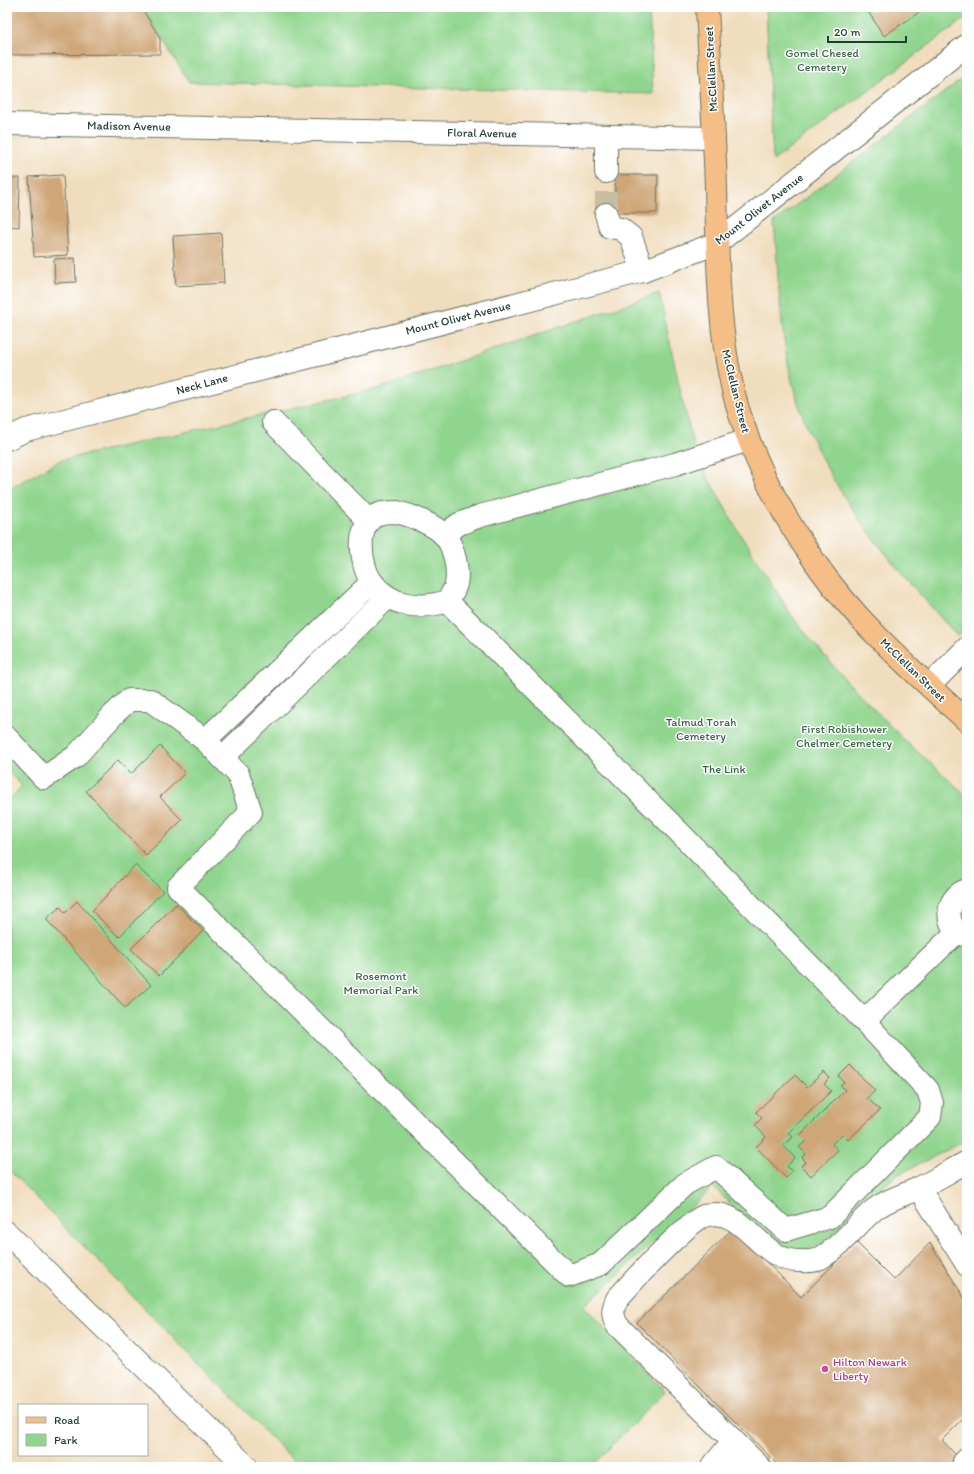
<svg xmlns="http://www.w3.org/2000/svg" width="974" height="1474" viewBox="0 0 974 1474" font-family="Itim,sans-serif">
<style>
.green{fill:#90d58e;stroke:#588961}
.building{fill:#cfa677}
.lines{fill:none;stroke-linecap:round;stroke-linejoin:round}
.minor-tunnel{stroke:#c6bda2;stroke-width:22;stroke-dasharray:22 11;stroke-linecap:butt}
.minor-casing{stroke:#687564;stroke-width:24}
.major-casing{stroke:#687564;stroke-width:24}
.minor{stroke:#fff;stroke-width:22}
.major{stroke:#f6be87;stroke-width:22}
.hotel-dot{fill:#d1479c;stroke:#fff;stroke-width:1.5}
.labels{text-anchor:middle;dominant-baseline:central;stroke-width:3;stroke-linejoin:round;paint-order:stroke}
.park-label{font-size:12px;fill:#3b634a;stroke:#fff}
.street-label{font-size:12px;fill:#1f3d34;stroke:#fff}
.hotel-label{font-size:12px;fill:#b23c85;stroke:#fff;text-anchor:start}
</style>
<rect width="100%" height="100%" fill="#fff"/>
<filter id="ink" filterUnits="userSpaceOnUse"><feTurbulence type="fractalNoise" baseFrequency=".025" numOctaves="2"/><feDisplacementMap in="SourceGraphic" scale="8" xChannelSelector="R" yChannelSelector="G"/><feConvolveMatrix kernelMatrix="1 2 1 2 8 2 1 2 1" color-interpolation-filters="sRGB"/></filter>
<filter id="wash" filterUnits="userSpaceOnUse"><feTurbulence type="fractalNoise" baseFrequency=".012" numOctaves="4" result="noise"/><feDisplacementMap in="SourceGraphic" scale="16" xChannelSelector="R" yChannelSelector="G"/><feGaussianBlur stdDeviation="0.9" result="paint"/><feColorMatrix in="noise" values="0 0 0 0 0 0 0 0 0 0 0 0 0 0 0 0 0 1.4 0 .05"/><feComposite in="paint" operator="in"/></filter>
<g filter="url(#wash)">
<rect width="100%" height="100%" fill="#f0ddbd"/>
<g class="green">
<path d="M142,7H649L653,94L189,82Z"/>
<path d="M766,7H967V17L773,161Z"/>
<path d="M967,75V629L958,637C898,570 837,504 804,419C779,357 780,287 774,222Z"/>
<path d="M659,293L683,403L696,456L738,531L792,616L817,647L844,678L902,738L967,796V1140L895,1176L823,1243L808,1249L794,1251L773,1244L713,1187L584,1306L665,1391L591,1467H300L7,1168V802L22,786L7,771V490L61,460L381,388Z"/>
</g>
<g id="blocks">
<g class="building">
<path d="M7,7H141L160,38V54L7,55Z"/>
<path d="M878,7H918L921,11L884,36L869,13Z"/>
<path d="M63,175L68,255L34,257L29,177Z"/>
<path d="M615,175H658L657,213H615Z"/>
<path d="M7,178H20L19,227L7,226Z"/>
<path d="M221,233L224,283L176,286L173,236Z"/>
<path d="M75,258L76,282L55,283L54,259Z"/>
<path d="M160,746L185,773L160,797L182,820L146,855L86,791L118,760L131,774Z"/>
<path d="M135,865L163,891L119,937L92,911Z"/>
<path d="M77,901L151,985L125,1008L46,919L60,907L65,913Z"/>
<path d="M176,904L203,931L159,976L131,949Z"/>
<path d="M850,1065L875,1091L867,1098L880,1110L848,1140L842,1134L832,1144L838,1150L811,1176L801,1166L806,1162L802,1158L806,1154L799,1147L805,1142L799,1136L845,1090L840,1085L844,1082L839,1076Z"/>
<path d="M824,1072L830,1078L824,1084L831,1091L788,1133L793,1137L783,1145L795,1158L787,1166L792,1172L786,1178L756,1147L766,1137L755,1125L762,1118L756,1112L795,1075L807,1087Z"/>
<path d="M733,1228L801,1297L856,1242L894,1280L930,1243L967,1302V1415L942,1440L967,1467H780L637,1323Z"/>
</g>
</g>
</g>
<g filter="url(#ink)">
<use href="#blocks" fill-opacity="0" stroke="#687564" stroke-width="1"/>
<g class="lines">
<path class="minor-tunnel" d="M606,214V172"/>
<defs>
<g id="minor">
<path d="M7,124L714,138"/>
<path d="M606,172V136"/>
<path d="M606,214L610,227L621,229L631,237L643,271"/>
<path d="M273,422L369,521"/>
<path d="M7,439L26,430L643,271L717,243L967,45"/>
<path d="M397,512C410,515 435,525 444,535C454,546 459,570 456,584C455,590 450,596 447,601C421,610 389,606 372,582C360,566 354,522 379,514C384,512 392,512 397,512Z"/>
<path d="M444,535L459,524L480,516L675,464L748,440"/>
<path d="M447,601L680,833L864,1021"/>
<path d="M929,686L967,648"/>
<path d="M7,738L44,778L76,756L114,714L129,700H150L205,740L372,582"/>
<path d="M205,740L238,774L251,812L178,887L569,1276L601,1264L685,1184L716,1167L786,1230L830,1217L930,1117L932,1103L928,1090L864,1021L957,932"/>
<path d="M222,758L388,597"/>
<path d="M967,890C944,897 943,930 967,936"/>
<path d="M919,1188L967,1265"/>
<path d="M7,1233L247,1467"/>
<path d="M964,1462L967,1459"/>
<path d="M712,1467L733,1441"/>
<path d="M733,1467L745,1453"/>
<path d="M760,1467L617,1325C612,1315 612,1309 617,1299C632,1282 686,1223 704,1216C743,1203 759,1261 798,1261C803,1261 811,1262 816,1260C838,1251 857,1223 875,1209C889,1198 905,1195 919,1188C936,1180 951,1170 967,1162"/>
</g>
<path id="major" d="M707,7C710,67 714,127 716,187C718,261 717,337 738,409C755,464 782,515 815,562C856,622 914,672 967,721"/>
</defs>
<use href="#minor" class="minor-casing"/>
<use href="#major" class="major-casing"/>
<use href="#minor" class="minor"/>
<use href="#major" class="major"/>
</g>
</g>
<circle class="hotel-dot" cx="825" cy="1369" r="4"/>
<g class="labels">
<g class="park-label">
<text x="822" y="53">Gomel Chesed<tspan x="822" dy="14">Cemetery</tspan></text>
<text x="701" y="722">Talmud Torah<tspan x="701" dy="14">Cemetery</tspan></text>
<text x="844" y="729">First Robishower<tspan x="844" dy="14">Chelmer Cemetery</tspan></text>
<text x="724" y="769">The Link</text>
<text x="381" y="976">Rosemont<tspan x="381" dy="14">Memorial Park</tspan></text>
</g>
<g class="street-label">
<text transform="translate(711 69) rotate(-93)">McClellan Street</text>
<text transform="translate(129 126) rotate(1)">Madison Avenue</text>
<text transform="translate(482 133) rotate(1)">Floral Avenue</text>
<text transform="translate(759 209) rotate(-38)">Mount Olivet Avenue</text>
<text transform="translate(458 318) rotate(-14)">Mount Olivet Avenue</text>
<text transform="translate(202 384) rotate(-15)">Neck Lane</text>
<text transform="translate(736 391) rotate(76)">McClellan Street</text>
<text transform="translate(913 670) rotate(44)">McClellan Street</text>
</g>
<g class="hotel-label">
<text x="833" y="1362">Hilton Newark<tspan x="833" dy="14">Liberty</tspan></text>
</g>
</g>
<rect width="974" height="1474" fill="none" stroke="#fff" stroke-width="24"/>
<rect x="18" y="1404" width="130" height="52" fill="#ffffff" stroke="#a5b1ae"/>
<rect x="26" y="1417" width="20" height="6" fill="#f6be87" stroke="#a5b1ae"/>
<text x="54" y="1424" font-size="12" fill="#1f3d34">Road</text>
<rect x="26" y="1434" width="20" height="12" fill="#90d58e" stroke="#a5b1ae"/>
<text x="54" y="1444" font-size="12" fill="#1f3d34">Park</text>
<path d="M828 36v6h78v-6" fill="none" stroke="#1f3d34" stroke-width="2"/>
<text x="834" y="36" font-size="12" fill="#1f3d34" stroke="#ffffff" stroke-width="3" paint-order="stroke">20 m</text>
</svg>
